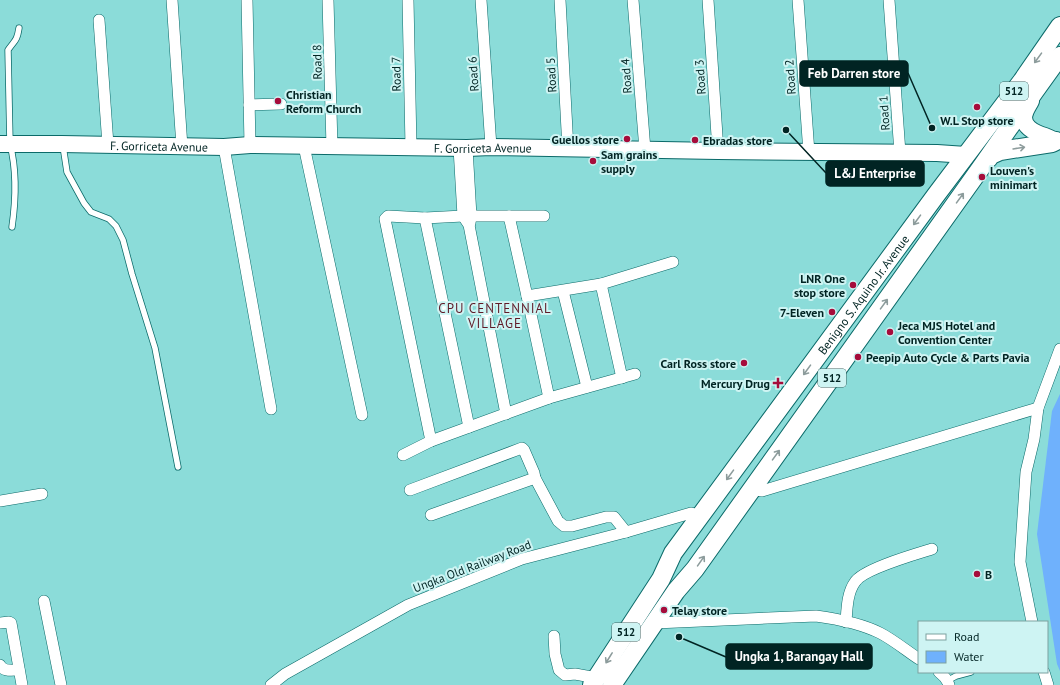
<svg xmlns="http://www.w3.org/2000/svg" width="1060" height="685" viewBox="0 0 1060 685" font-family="'PT Sans',sans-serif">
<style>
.water{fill:#6fb1fc}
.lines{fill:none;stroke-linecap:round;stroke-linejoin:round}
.lane-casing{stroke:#0b6a69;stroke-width:7}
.street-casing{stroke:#0b6a69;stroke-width:12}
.secondary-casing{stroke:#0b6a69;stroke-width:18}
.primary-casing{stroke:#0b6a69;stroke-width:20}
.lane{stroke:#fff;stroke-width:5.5}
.street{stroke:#fff;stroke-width:11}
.secondary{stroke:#fff;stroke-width:16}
.primary{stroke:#fff;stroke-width:18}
.oneway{stroke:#8d9c9c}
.poi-dot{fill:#a60c3b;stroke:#cef4f3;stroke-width:1.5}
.labels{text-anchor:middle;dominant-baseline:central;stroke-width:4;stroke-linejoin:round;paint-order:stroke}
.shield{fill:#cef4f3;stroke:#3e6261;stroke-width:1}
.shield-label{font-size:11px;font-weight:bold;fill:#012423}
.street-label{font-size:12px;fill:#012423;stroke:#cef4f3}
.poi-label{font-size:12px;font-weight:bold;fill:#012423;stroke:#cef4f3;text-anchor:start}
.neighbourhood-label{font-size:13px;letter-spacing:1px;fill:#5f1a27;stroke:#cef4f3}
.leader{fill:none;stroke:#012423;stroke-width:1.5}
.callout-dot{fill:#012423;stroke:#cef4f3;stroke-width:1.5}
.callout{fill:#012423;stroke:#012423;stroke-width:1.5}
.callout-label{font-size:13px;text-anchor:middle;font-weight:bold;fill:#fff}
</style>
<rect width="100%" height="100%" fill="#8bdcd9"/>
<path class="water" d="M1060,394V671L1057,664L1037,534L1052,411Z"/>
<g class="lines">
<defs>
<g id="lane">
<path d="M63,146L67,172L84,203L91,212L109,219L116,226L123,240L132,274L155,348L178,467"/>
<path d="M12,227C16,199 17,171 10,144L8,50C15,40 17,41 19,28"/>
<path d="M947,681L956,676L971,672"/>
</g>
<g id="street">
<path d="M172,0L182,147"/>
<path d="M247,0L250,145"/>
<path d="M328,0L332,147"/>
<path d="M408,0L411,147"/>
<path d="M481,0L491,147"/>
<path d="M560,0L568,149"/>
<path d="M633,0L645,150"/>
<path d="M708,0L718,151"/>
<path d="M798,0L809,153"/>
<path d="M889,0L900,153"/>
<path d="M99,20L108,145"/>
<path d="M249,105L281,104"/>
<path d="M304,146L362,415"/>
<path d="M224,147L271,409"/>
<path d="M459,148L463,216L469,225L506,414"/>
<path d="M467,148L471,216L470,223"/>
<path d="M509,216L527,296L549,398"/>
<path d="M425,218L469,427"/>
<path d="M601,284L622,378"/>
<path d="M563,291L587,387"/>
<path d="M527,296L601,284L673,262"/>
<path d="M431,441L385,219L388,216L425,218L463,216H544"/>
<path d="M403,455L431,441L549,398L635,374"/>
<path d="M753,487L757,490L762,491L1038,408"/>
<path d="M410,490L522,448L524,450L534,473L535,478L558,521L564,526H572L606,517H614L626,532"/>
<path d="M0,501L42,494"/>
<path d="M431,515L535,478"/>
<path d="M44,601L61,685"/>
<path d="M846,622C847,609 847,593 855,582C863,569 916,554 932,549"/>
<path d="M1032,622L1020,562L1026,472L1034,439L1038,408L1060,349"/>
<path d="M0,623L9,622L11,623L22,685"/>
<path d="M655,623L816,616C838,619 860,623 880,633C892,639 907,651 919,659"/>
<path d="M554,636L555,654L559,670L565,675L575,674L597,678"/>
<path d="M0,665C3,672 12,670 19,670"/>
<path d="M939,672C943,675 947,679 949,685"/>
<path d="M1044,672L1048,685"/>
<path d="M271,685L285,674L408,605L522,559L626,532L691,513L694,514L699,518"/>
</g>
<g id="secondary">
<path d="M1031,101C1029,105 1026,109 1025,113C1020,126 1035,133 1045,136C1050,138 1055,141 1060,141"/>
<path id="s1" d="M0,144H62L224,147L250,145L467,148L491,147L718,151L937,153L966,155"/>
</g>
<g id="primary">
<path d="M988,159L991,155L1000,151L1052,143L1056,141"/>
<path id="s2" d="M592,685L661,579L673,553L936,195L1022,81L1060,26"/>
<path d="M612,685L676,591L695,569L985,162L1034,92L1060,56"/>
</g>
</defs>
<use href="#lane" class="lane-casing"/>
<use href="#street" class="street-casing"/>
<use href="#secondary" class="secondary-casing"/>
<use href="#primary" class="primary-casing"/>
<use href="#lane" class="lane"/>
<use href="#street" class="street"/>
<use href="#secondary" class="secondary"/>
<use href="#primary" class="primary"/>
</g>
<defs><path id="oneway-shaft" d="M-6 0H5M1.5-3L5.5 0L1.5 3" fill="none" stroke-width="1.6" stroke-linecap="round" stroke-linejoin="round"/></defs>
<g class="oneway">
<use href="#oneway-shaft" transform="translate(1038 58) rotate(126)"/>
<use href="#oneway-shaft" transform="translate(1019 148) rotate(-9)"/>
<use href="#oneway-shaft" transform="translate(960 198) rotate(-54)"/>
<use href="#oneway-shaft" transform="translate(917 220) rotate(126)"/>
<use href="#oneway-shaft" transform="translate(884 304) rotate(-54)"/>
<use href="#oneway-shaft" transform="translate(807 370) rotate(126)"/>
<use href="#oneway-shaft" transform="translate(776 455) rotate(-54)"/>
<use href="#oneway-shaft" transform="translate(730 475) rotate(126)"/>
<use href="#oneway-shaft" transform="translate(701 561) rotate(-55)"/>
<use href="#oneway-shaft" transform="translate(609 658) rotate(122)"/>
</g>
<g class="poi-dot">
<circle cx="278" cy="101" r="4"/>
<circle cx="977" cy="107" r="4"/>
<circle cx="627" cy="139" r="4"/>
<circle cx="695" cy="140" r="4"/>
<circle cx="593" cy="161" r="4"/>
<circle cx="982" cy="177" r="4"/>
<circle cx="853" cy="285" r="4"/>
<circle cx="832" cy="312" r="4"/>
<circle cx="890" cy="332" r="4"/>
<circle cx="858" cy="357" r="4"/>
<circle cx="744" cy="363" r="4"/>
<path d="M776 377h4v4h4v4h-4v4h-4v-4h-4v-4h4z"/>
<circle cx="977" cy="574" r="4"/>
<circle cx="664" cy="610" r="4"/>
</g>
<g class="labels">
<g class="shield">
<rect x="1000" y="82" width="28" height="18" rx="3"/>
<rect x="818" y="369" width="28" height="18" rx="3"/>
<rect x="612" y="623" width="28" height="18" rx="3"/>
</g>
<g class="shield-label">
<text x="1014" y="91">512</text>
<text x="832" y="378">512</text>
<text x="626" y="632">512</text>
</g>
<g class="street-label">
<text transform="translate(317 62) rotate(-91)">Road 8</text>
<text transform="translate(396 74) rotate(-91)">Road 7</text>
<text transform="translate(473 74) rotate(-94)">Road 6</text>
<text transform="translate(551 75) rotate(-93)">Road 5</text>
<text transform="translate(626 76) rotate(-94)">Road 4</text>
<text transform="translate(700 77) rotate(-94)">Road 3</text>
<text transform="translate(790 77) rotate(-94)">Road 2</text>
<text transform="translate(884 113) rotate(-94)">Road 1</text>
<text stroke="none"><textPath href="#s1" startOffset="159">F. Gorriceta Avenue</textPath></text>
<text stroke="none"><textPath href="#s1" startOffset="483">F. Gorriceta Avenue</textPath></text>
<text stroke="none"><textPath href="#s2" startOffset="476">Benigno S. Aquino Jr. Avenue</textPath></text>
<text transform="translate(472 566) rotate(-21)">Ungka Old Railway Road</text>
</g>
<g class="poi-label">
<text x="286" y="94">Christian<tspan x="286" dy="14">Reform Church</tspan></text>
<text x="977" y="120" text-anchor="middle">W.L Stop store</text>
<text x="619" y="139" text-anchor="end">Guellos store</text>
<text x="703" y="140">Ebradas store</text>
<text x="601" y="154">Sam grains<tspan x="601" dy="14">supply</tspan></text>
<text x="990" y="170">Louven's<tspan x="990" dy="14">minimart</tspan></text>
<text x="845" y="278" text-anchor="end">LNR One<tspan x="845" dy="14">stop store</tspan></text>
<text x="824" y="312" text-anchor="end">7-Eleven</text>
<text x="898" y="325">Jeca MJS Hotel and<tspan x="898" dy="14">Convention Center</tspan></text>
<text x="866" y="357">Peepip Auto Cycle &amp; Parts Pavia</text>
<text x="736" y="363" text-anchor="end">Carl Ross store</text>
<text x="770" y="383" text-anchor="end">Mercury Drug</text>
<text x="985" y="574">B</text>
<text x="672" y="610">Telay store</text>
</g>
<g class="neighbourhood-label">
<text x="495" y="308">CPU CENTENNIAL<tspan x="495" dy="15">VILLAGE</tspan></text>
</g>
</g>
<path class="leader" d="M932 128L908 73M786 130L826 173M679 637L726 657"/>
<g class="callout-dot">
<circle cx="932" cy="128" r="4"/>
<circle cx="786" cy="130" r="4"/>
<circle cx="679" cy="637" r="4"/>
</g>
<g class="callout">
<rect x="800" y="61" width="108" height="25" rx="4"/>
<rect x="826" y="161" width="98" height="25" rx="4"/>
<rect x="726" y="644" width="146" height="25" rx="4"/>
</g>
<g class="callout-label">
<text x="854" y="78">Feb Darren store</text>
<text x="875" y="178">L&amp;J Enterprise</text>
<text x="799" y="661">Ungka 1, Barangay Hall</text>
</g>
<rect x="918" y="621" width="130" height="52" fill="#cef4f3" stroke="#7ca1a0"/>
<rect x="926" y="634" width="20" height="6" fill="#ffffff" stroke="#7ca1a0"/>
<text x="954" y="641" font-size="12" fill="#012423">Road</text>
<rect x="926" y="651" width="20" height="12" fill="#6fb1fc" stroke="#7ca1a0"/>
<text x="954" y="661" font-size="12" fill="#012423">Water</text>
</svg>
